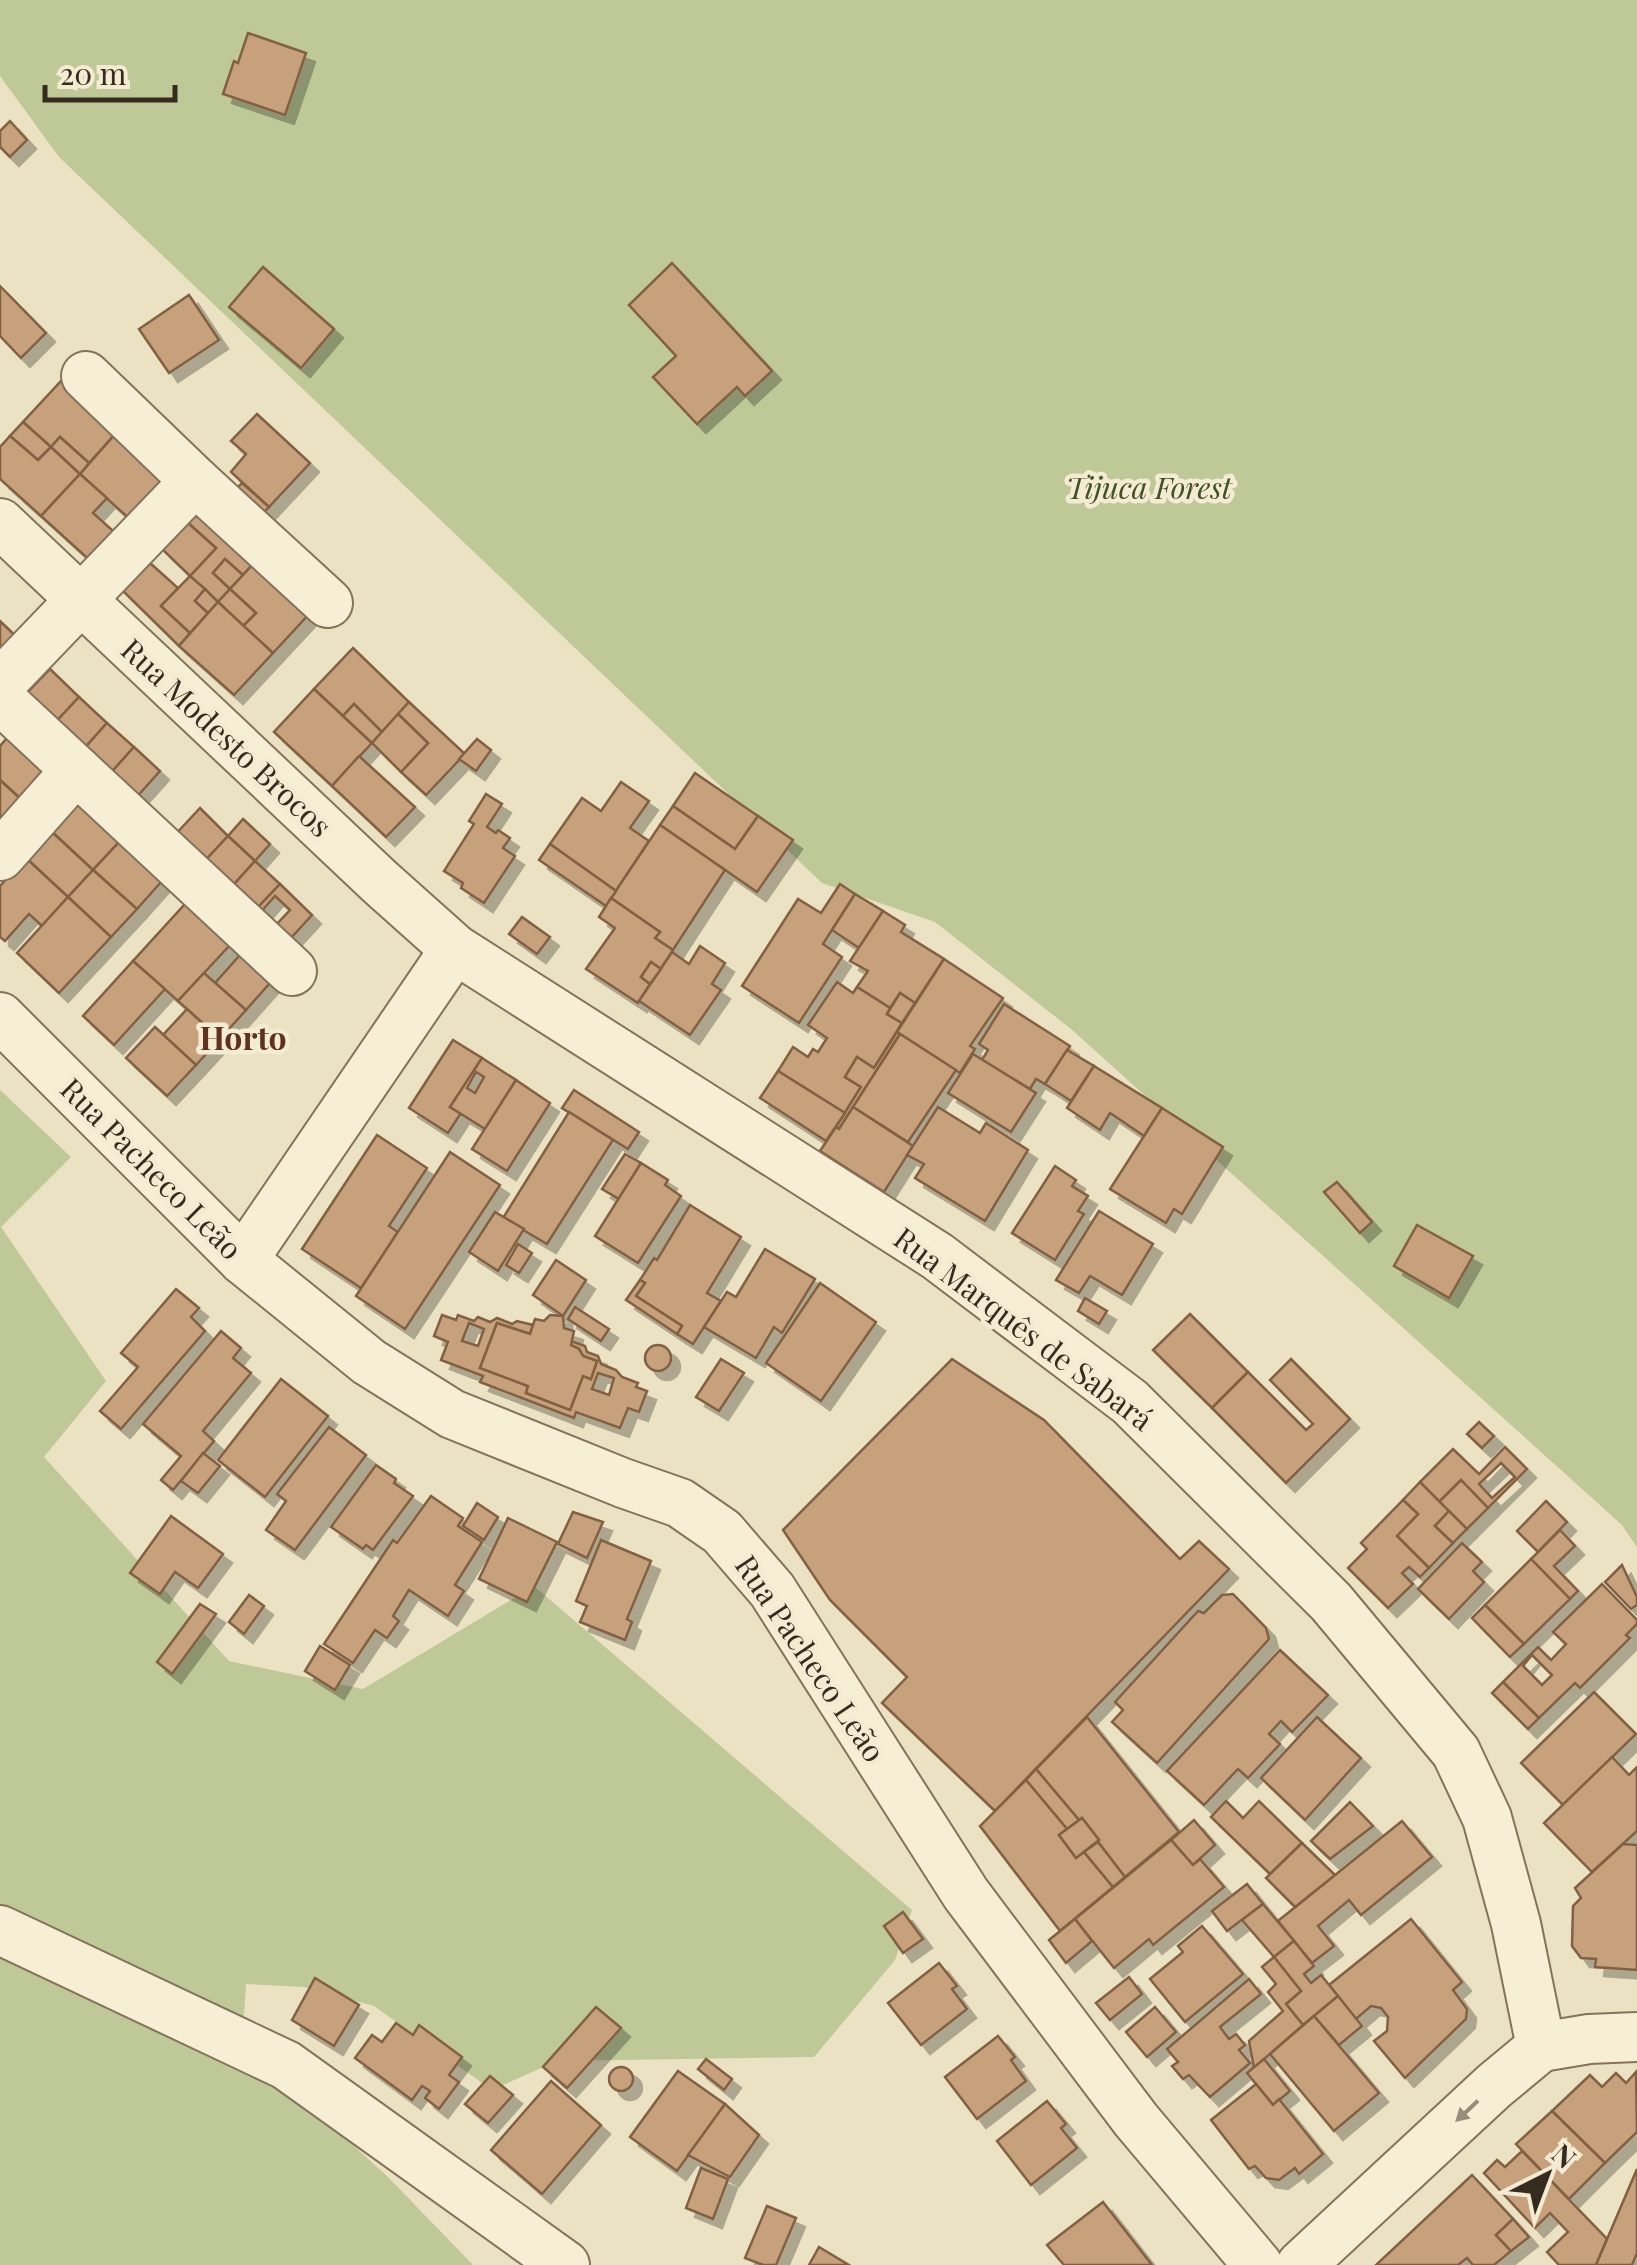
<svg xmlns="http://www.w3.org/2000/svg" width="1637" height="2265" viewBox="0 0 1637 2265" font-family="'Playfair Display',serif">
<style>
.green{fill:#bfc897}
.building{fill:#c7a07b;stroke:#826042;stroke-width:2.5;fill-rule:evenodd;filter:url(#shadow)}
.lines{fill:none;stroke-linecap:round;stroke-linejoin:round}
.minor-casing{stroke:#84735b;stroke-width:52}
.minor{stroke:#f7efd5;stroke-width:48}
.oneway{fill:#968d7a}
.labels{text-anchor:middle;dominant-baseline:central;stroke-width:9;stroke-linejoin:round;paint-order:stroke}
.park-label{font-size:30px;font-style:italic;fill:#425026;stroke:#f3ecd2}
.street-label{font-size:30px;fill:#352b1e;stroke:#f3ecd2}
.neighbourhood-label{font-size:32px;font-weight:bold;fill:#5f3120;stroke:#f3ecd2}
</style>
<defs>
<filter id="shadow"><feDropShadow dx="9" dy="9" stdDeviation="0" flood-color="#0004"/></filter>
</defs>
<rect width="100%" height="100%" fill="#ebe2c3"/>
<g class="green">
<path d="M0,0H1637V1547L1622,1525L1071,1029L935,922L822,883L59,157L0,76Z"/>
<path d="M0,1090L71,1157L1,1227L106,1381L44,1457L229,1661L363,1689L534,1586L912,1910L895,1960L814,2057L557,2061L492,2090L374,2006L304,1987L246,1984L242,2045L387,2176L473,2265H0Z"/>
</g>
<g class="building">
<path d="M248,33L306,53L285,115L223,94L234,61L238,63Z"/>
<path d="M10,121L27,140L10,157L0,147V131Z"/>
<path d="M672,263L772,371L745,396L737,387L697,424L653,377L676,356L629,305Z"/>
<path d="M263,267L334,329L301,368L229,307Z"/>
<path d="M0,286L46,333L21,358L0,336Z"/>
<path d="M189,295L219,340L169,373L139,329Z"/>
<path d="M61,381L117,432L89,463L60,437L51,447L23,422Z"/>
<path d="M257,414L310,463L269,507L231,472L246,454L231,441Z"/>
<path d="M23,422L51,447L38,460L10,436Z"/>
<path d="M117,432L172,483L135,524L80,474Z"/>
<path d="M10,436L38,460L51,447L80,474L41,516L0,479V447Z"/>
<path d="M60,437L89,463L80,474L51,447Z"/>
<path d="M80,474L107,498L93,513L121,538L96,566L41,516Z"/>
<path d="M242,483L269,507L250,527L224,502Z"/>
<path d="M200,508L256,561L243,575L225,559L213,573L230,589L218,602L190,576L216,548L187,522Z"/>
<path d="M187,522L216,548L190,576L162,549Z"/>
<path d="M225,559L243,575L230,589L213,573Z"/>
<path d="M256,561L311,612L273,653L243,626L256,613L230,589Z"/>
<path d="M150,563L178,588L161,606L190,633L179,646L123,591Z"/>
<path d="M190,576L205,589L195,601L208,613L190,633L161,606Z"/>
<path d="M205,589L218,602L208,613L195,601Z"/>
<path d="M230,589L256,613L243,626L218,602Z"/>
<path d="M218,602L273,653L234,695L179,646Z"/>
<path d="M0,621L22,642L0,666Z"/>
<path d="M353,648L409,702L382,732L354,704L343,716L314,689Z"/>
<path d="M50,669L79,697L53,725L23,697Z"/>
<path d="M314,689L372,743L332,786L274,732Z"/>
<path d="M79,697L107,723L81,752L53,725Z"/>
<path d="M409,702L465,754L426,795L401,772L428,743L398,714Z"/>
<path d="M354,704L382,732L372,743L343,716Z"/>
<path d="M398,714L428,743L401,772L372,743Z"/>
<path d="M107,723L134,747L108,776L81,752Z"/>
<path d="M7,738L47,776L24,802L0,780V746Z"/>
<path d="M477,739L491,750L476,771L459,759Z"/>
<path d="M134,747L160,771L134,800L108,776Z"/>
<path d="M359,756L415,807L386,837L332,786Z"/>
<path d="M695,773L758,816L735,849L673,806Z"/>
<path d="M0,780L24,802L0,826Z"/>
<path d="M621,782L649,801L630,828L649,841L616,891L550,844L582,798L601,811Z"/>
<path d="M486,794L502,804L487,827L496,833L498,830L510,838L503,848L515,856L484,903L461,888L463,883L444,871L474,824L469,821Z"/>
<path d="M78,802L120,841L93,870L51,831Z"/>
<path d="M673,806L735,849L758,816L793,840L757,892L660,825Z"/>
<path d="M200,808L228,836L196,872L172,838Z"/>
<path d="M243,819L270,844L255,861L228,836Z"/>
<path d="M660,825L725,870L673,950L655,938L660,932L611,898Z"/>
<path d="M51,831L93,870L68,897L26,858Z"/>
<path d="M228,836L255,861L228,891L201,865Z"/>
<path d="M122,839L162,881L137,909L93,870Z"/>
<path d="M550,844L616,891L606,906L539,860Z"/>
<path d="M26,858L68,897L42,926L29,914L5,941L0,937V886Z"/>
<path d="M255,861L280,884L246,920L228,891Z"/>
<path d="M93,870L137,909L111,937L68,897Z"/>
<path d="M280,884L312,915L279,951L246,920ZM275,896L290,910L273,928L253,921Z"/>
<path d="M840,884L855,894L823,944L842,957L799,1023L742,986L798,899L821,913Z"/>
<path d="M855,894L883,911L859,948L832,930Z"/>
<path d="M68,897L111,937L59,993L17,953Z"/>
<path d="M611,898L660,932L655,938L673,950L661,969L651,962L641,977L650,984L638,1003L586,969L615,928L599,917Z"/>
<path d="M185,904L230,945L178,1001L133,961Z"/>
<path d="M883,911L905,925L901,932L944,959L915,1003L900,993L890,1008L857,987L868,971L850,961Z"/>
<path d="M522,917L550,937L537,954L509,934Z"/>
<path d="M700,946L725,963L712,984L721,990L690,1035L639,1001L672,952L689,964Z"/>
<path d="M240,955L270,983L246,1010L215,983Z"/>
<path d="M944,959L1003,998L970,1046L975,1049L960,1073L897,1032Z"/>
<path d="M133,961L165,989L114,1045L83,1016Z"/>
<path d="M651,962L661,969L650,984L641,977Z"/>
<path d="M204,973L246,1010L220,1039L178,1001Z"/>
<path d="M837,982L853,993L857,987L890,1008L887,1014L902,1023L874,1068L857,1057L845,1077L861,1087L845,1113L778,1071L793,1047L808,1057L813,1049L818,1052L827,1038L808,1025Z"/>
<path d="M900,993L915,1003L902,1023L887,1014Z"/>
<path d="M1004,1004L1070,1046L1045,1084L1036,1079L1030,1089L982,1060L988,1050L979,1044Z"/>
<path d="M187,1009L220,1039L196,1065L163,1035Z"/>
<path d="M155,1027L196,1065L167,1096L126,1058Z"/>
<path d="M897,1032L900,1034L839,1129L836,1127L861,1087L845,1077L857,1057L874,1068Z"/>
<path d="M900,1034L956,1070L908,1142L853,1107Z"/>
<path d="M453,1040L482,1058L450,1107L461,1113L448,1133L409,1108Z"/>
<path d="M1067,1050L1094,1066L1071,1101L1045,1084Z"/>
<path d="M973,1054L1036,1093L1011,1132L948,1093Z"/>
<path d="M482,1058L516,1080L485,1129L450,1107ZM476,1072L484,1077L475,1093L467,1088Z"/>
<path d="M1094,1066L1162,1108L1144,1136L1110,1113L1100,1130L1067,1108Z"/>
<path d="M778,1071L845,1113L826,1141L760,1098Z"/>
<path d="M516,1080L550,1103L507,1171L472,1149Z"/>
<path d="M574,1090L639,1132L628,1149L562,1108Z"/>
<path d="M853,1107L913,1146L884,1192L820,1151L836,1127L839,1129Z"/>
<path d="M938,1107L980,1133L986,1123L1028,1150L985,1221L915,1178L924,1164L907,1155Z"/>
<path d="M1162,1108L1223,1147L1182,1214L1174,1209L1166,1223L1110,1189Z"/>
<path d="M569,1112L613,1140L547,1244L503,1218Z"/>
<path d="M377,1135L427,1168L389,1226L398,1232L361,1288L302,1249Z"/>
<path d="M450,1152L500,1185L405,1329L356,1296Z"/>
<path d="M625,1154L641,1163L619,1199L602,1189Z"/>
<path d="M641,1163L668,1180L665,1185L681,1196L638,1263L595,1236Z"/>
<path d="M1055,1166L1076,1180L1072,1186L1088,1196L1078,1211L1084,1214L1055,1260L1012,1233Z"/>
<path d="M1337,1182L1372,1222L1360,1233L1324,1192Z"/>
<path d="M690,1205L741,1237L707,1293L721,1301L693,1344L677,1334L682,1326L636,1296L645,1283L640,1280L654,1258L657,1260Z"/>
<path d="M1099,1211L1153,1244L1122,1295L1090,1276L1079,1293L1056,1280Z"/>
<path d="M495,1212L524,1229L498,1271L469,1252Z"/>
<path d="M1417,1225L1473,1256L1449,1298L1394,1266Z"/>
<path d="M518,1244L532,1253L519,1273L506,1265Z"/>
<path d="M765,1249L815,1279L782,1333L774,1327L756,1358L704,1327L727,1292L736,1297Z"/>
<path d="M556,1260L586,1280L563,1316L533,1295Z"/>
<path d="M640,1280L645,1283L636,1296L682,1326L677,1334L626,1300Z"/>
<path d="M820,1283L876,1322L821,1401L766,1363Z"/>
<path d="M176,1289L199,1308L191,1317L205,1331L121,1429L100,1411L138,1367L121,1353Z"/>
<path d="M1085,1298L1107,1311L1099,1324L1078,1311Z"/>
<path d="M575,1307L609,1329L601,1341L568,1319Z"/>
<path d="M1190,1314L1248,1372L1212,1408L1153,1350Z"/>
<path d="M442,1315L456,1320L458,1315L474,1321L478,1317L490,1322L497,1318L512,1324L517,1321L533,1325L530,1334L497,1323L480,1368L528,1386L526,1393L570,1410L583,1376L591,1379L597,1361L583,1356L579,1349L571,1345V1341L585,1346L587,1352L598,1356L601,1364L616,1370L622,1377L638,1383L636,1387L647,1391L639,1412L628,1408L620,1428L576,1412L574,1418L480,1382L483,1376L441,1360L448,1342L434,1336ZM469,1323L484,1329L478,1346L462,1341ZM598,1373L614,1378L609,1395L592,1389Z"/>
<path d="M550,1315L563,1316L564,1328L574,1331L571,1345L579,1349L583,1356L597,1361L591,1379L583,1376L570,1410L526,1393L528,1386L480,1368L497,1323L530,1334L535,1319L544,1321Z"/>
<path d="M221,1331L241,1348L233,1358L251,1373L203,1431L214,1441L173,1490L161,1480L181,1456L143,1424Z"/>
<circle cx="658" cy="1358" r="13"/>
<path d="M721,1359L744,1373L719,1411L696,1397Z"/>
<path d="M952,1359L1044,1420L1180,1559L1199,1541L1229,1569L995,1811L882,1703L907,1677L830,1600L783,1530Z"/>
<path d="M1291,1359L1350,1419L1286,1483L1212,1408L1248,1372L1306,1430L1313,1424L1270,1380Z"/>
<path d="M281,1379L328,1416L265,1497L218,1460Z"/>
<path d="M1479,1422L1494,1436L1482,1448L1467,1434Z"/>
<path d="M329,1427L366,1455L295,1550L266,1530L286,1501L277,1494Z"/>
<path d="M1505,1447L1527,1469L1488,1508L1461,1480L1439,1502L1420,1482L1453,1449L1479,1474ZM1501,1463L1515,1477L1492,1498L1479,1484Z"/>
<path d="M203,1453L220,1466L198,1493L181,1481Z"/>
<path d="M376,1465L396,1479L394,1483L413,1496L373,1550L366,1545L363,1549L331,1527Z"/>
<path d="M1461,1480L1488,1508L1467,1529L1439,1502Z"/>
<path d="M1420,1482L1449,1511L1435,1526L1453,1543L1429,1568L1397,1536L1418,1514L1403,1500Z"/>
<path d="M431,1496L463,1518L458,1526L482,1542L455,1585L464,1591L448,1616L409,1590L393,1616L399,1621L387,1638L375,1630L353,1663L324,1644L393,1540L397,1543Z"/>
<path d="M1403,1500L1418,1514L1397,1536L1429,1568L1420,1577L1409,1567L1402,1573L1413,1584L1388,1608L1348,1568L1367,1549L1361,1543Z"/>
<path d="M1546,1501L1567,1522L1538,1552L1517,1531Z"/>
<path d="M477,1503L498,1517L484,1540L463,1526Z"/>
<path d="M1449,1511L1467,1529L1453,1543L1435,1526Z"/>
<path d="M573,1512L603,1522L587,1558L558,1544Z"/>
<path d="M171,1516L223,1554L198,1588L175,1572L160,1594L130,1573Z"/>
<path d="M508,1518L557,1542L527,1602L479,1579Z"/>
<path d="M1560,1530L1575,1546L1554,1566L1578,1591L1570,1599L1531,1559Z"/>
<path d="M601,1540L651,1561L627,1619L632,1622L625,1640L580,1622L587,1606L576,1601Z"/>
<path d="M1462,1543L1482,1562L1473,1571L1484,1582L1449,1619L1418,1589Z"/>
<path d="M1531,1559L1570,1599L1524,1644L1485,1605Z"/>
<path d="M1622,1565L1637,1597V1605L1631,1609L1605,1582Z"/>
<path d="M1602,1584L1637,1620V1624L1626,1635L1630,1638L1580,1688L1575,1683L1539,1718L1503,1682L1538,1647L1551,1660L1566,1644L1553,1632ZM1532,1655L1552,1675L1542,1685L1523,1666Z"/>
<path d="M1233,1594L1266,1628L1269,1639L1157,1763L1112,1722L1123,1710L1115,1702L1198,1611L1204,1613L1222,1595Z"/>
<path d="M249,1595L264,1606L244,1634L229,1622Z"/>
<path d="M200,1604L216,1614L172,1674L157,1662Z"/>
<path d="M1485,1605L1524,1644L1510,1657L1472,1618Z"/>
<path d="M320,1646L350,1665L335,1690L305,1671Z"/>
<path d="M1280,1650L1328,1695L1292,1732L1281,1721L1269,1734L1280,1744L1248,1778L1238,1769L1204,1805L1167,1771Z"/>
<path d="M1503,1682L1539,1718L1528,1729L1492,1693Z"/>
<path d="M1594,1692L1636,1734L1563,1805L1521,1763Z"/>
<path d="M1087,1717L1179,1832L1125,1877L1098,1842L1099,1840L1082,1818L1079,1820L1036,1769Z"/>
<path d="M1317,1717L1361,1758L1305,1820L1261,1778Z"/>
<path d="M1612,1757L1629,1775L1637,1767V1831L1592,1872L1544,1823Z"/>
<path d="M1036,1769L1079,1820L1067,1829L1026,1780Z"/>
<path d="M1026,1780L1067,1829L1059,1835L1076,1858L1084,1852L1113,1887L1060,1931L980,1826Z"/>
<path d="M1226,1801L1243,1818L1259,1801L1302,1843L1270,1874L1211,1817Z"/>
<path d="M1350,1802L1373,1826L1330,1859L1311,1841Z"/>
<path d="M1082,1818L1099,1840L1076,1858L1059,1835Z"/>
<path d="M1194,1820L1215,1845L1193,1865L1171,1840Z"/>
<path d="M1402,1821L1432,1857L1361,1915L1349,1900L1318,1926L1334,1946L1312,1963L1278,1921Z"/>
<path d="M1171,1840L1193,1865L1200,1859L1224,1887L1153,1945L1149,1939L1114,1968L1075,1919Z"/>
<path d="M1098,1842L1125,1877L1113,1887L1084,1852Z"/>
<path d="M1302,1843L1335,1875L1295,1907L1266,1878Z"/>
<path d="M1623,1844L1637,1845V1970L1595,1967L1596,1959L1581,1958L1572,1946L1573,1906L1581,1898L1575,1888Z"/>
<path d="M1247,1884L1263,1904L1227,1931L1212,1911Z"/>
<path d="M1263,1904L1294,1941L1274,1957L1242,1920Z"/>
<path d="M903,1912L923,1939L903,1953L884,1926Z"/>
<path d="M1075,1919L1092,1941L1066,1963L1049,1940Z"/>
<path d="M1411,1919L1462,1982L1453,1990L1467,2009L1466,2019L1405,2078L1374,2041L1387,2031L1388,2017L1381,2008L1371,2006L1356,2019L1329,1985Z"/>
<path d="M1202,1926L1243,1974L1185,2022L1150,1979L1183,1952L1178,1946Z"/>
<path d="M1294,1941L1314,1966L1304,1974L1311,1983L1321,1975L1338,1996L1303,2025L1286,2004L1301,1991L1274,1957Z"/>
<path d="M1274,1957L1301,1991L1286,2004L1303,2025L1254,2068L1249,2041L1283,2011L1268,1992L1276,1984L1262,1967Z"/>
<path d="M939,1963L957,1986L952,1989L967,2009L921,2045L888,2003Z"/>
<path d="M1129,1977L1142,1994L1110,2020L1096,2003Z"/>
<path d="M315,1978L359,2005L334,2046L292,2020Z"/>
<path d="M1249,1979L1261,1994L1220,2027L1229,2039L1236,2034L1245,2045L1239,2050L1250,2063L1210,2097L1189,2075L1183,2079L1172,2066L1178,2062L1167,2049Z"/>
<path d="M1338,1996L1362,2026L1339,2045L1314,2016Z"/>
<path d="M596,2007L621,2028L567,2088L543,2067Z"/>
<path d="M1155,2007L1176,2032L1147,2057L1126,2032Z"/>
<path d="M1314,2016L1379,2093L1334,2131L1270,2054Z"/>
<path d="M396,2023L413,2035L419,2025L462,2057L449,2075L459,2082L439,2109L425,2098L430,2091L422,2086L412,2100L355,2058L372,2035L382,2042Z"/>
<path d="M998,2036L1015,2057L1011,2060L1026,2081L977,2119L945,2077Z"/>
<path d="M706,2059L732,2079L724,2090L698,2069Z"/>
<path d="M1264,2059L1290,2091L1273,2105L1247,2073Z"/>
<circle cx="621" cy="2079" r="12"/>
<path d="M678,2071L725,2104L677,2171L630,2137Z"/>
<path d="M1636,2072L1637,2132L1605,2163L1552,2111L1590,2075L1602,2087L1616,2073L1626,2083Z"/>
<path d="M490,2076L513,2095L488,2123L465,2104Z"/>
<path d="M551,2081L601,2125L542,2194L491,2150Z"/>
<path d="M1256,2084L1273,2105L1279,2099L1323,2154L1299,2174L1295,2168L1279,2180L1266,2178L1255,2166L1249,2169L1211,2120Z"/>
<path d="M1047,2101L1066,2124L1061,2128L1077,2148L1031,2185L997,2141Z"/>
<path d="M725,2104L759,2135L730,2177L688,2155Z"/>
<path d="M1552,2111L1605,2163L1569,2199L1516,2144Z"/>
<path d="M1522,2151L1607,2239L1596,2265H1559L1547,2252L1568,2232L1550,2213L1535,2228L1484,2173L1497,2160L1505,2167Z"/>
<path d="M701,2168L728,2179L713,2219L686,2208Z"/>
<path d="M1637,2169V2253L1632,2265H1596Z"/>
<path d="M1472,2175L1513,2219L1496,2235L1511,2251L1494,2265H1473L1467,2258L1458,2265H1376Z"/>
<path d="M1103,2202L1152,2265H1064L1047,2245Z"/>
<path d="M767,2206L796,2218L776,2265H763L745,2258Z"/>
<path d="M1513,2219L1529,2237L1511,2251L1496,2235Z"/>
<path d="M819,2247L849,2265H809Z"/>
</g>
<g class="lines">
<defs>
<g id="minor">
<path d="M86,376L195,481L328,603"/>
<path d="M0,523L380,882L455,949L937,1256L1130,1402L1331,1602L1456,1752L1487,1818L1516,1924L1541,2047"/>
<path d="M0,684L195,481"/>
<path d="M0,699L292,971"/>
<path d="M0,856L76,770"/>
<path d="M0,1017L243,1260L369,1362L452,1414L623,1483L680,1503L722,1532L772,1590L966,1894L1136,2120L1258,2265"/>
<path d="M243,1260L455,949"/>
<path d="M0,1930L286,2065L565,2265"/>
<path d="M1541,2047L1589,2039L1637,2037"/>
<path d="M1301,2265L1494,2086L1541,2047"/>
</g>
</defs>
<use href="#minor" class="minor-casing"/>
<use href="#minor" class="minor"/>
</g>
<defs><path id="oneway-solid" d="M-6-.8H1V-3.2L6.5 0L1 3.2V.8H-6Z" transform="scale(2.5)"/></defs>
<use class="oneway" href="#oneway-solid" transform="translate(1467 2111) rotate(137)"/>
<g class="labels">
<g class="park-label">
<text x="1149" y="487">Tijuca Forest</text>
</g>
<g class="street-label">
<text transform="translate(227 737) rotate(43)">Rua Modesto Brocos</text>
<text transform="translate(152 1168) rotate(45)">Rua Pacheco Leão</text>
<text transform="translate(1024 1328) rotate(37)">Rua Marquês de Sabará</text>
<text transform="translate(811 1658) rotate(56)">Rua Pacheco Leão</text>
</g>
<g class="neighbourhood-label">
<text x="243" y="1036">Horto</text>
</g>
</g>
<g transform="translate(1547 2175) rotate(42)" stroke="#f3ecd2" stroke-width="8" paint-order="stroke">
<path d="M0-8L18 38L0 25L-18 38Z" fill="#352b1e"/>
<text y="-15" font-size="28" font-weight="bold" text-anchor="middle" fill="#352b1e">N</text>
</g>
<path d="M45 85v15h130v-15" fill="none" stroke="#352b1e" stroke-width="5"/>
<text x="60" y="85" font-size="30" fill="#352b1e" stroke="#f3ecd2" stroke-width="8" paint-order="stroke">20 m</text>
</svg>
